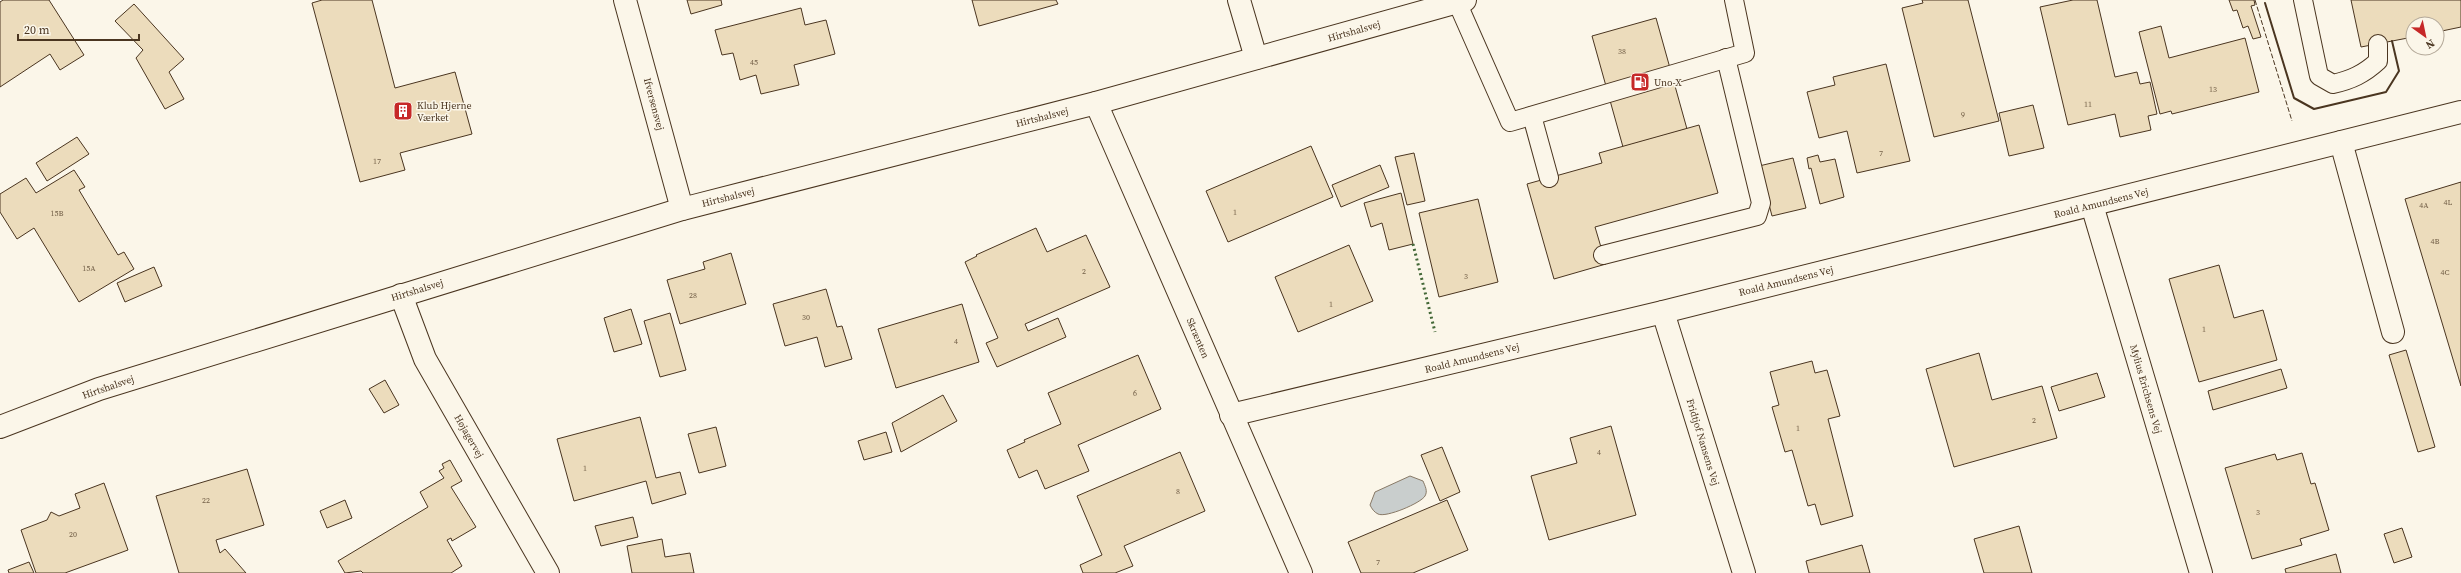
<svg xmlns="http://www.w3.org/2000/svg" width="2461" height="573" viewBox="0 0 2461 573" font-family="'Source Serif 4',serif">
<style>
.water{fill:#c9cecd;stroke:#887966}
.building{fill:#ecdcbc;stroke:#4a3520}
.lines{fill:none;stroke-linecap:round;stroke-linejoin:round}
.lane-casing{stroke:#4a3520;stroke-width:20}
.street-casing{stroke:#4a3520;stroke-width:24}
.secondary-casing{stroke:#4a3520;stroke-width:24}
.lane{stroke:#fbf6e9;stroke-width:18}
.street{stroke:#fbf6e9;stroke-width:22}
.secondary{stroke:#fbf6e9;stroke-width:22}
.hedge{stroke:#436837;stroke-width:3;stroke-dasharray:2 3;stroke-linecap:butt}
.fence{stroke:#4a3520;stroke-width:1;stroke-dasharray:5 2;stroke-linecap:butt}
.wall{stroke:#4a3520;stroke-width:2}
.labels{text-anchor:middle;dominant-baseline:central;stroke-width:3;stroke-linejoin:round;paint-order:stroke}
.number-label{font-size:8px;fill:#725f47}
.street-label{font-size:10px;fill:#4a3520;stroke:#fbf6e9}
.poi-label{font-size:10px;fill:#4a3520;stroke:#fbf6e9;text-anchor:start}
</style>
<rect width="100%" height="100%" fill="#fbf6e9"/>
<path class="water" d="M1410,476L1423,481C1425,486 1428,491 1425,496C1421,503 1386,518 1378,514C1374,512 1372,509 1370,505L1375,492Z"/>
<g class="building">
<path d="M3,0H49L84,55L60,70L50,54L0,87V2Z"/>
<path d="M322,0H372L395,88L455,72L472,134L400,153L405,170L360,182L312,3Z"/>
<path d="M687,0H721L722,5L691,14Z"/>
<path d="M972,0H1056L1058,4L979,26Z"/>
<path d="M1922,0H1968L1999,121L1934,137L1902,8L1923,3Z"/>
<path d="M2073,0H2097L2115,77L2137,72L2140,84L2150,82L2157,114L2148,116L2151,130L2120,137L2115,114L2068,125L2040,7Z"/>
<path d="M2229,0H2254L2255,5L2251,6L2261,37L2253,39L2248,26L2243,28L2237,10L2233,11Z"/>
<path d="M2351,0H2461V27L2437,32V24H2413V37L2361,47Z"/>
<path d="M134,4L184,59L169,72L184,99L165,109L136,58L143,50L115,21Z"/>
<path d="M801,8L805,25L826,20L835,54L794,65L799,85L761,94L756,75L740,80L733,53L722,55L715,30Z"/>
<path d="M1656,18L1687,129L1623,147L1592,36Z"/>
<path d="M2161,26L2169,58L2245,38L2259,92L2172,114L2171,111L2160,114L2139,32Z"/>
<path d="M1886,64L1910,161L1857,173L1847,131L1819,138L1807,92L1835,85L1833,77Z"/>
<path d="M2033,105L2044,148L2009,156L1999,113Z"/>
<path d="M1699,125L1718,193L1595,227L1606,264L1554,279L1527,184L1602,163L1599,153Z"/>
<path d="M77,137L89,154L47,181L36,163Z"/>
<path d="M1311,146L1333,197L1228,242L1206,191Z"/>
<path d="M1414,153L1425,201L1407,205L1395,157Z"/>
<path d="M1818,155L1820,162L1835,159L1844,197L1820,204L1811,168L1809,169L1807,158Z"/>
<path d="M1793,158L1806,208L1772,216L1759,166Z"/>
<path d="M1380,165L1389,187L1341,207L1332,185Z"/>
<path d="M74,170L85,187L79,190L118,255L124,252L134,269L79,302L34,228L17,239L0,212V194L26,178L36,193Z"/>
<path d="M2461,182V386L2405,199Z"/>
<path d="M1401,193L1413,244L1389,250L1382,223L1371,227L1364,203Z"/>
<path d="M1478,199L1498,282L1439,297L1419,213Z"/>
<path d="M1036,228L1047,252L1086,235L1110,287L1025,324L1028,331L1058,318L1066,337L997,367L986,343L998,338L965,262L977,256L976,255Z"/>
<path d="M1349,245L1373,301L1298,332L1275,277Z"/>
<path d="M731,253L746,304L680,324L667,280L705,269L703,262Z"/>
<path d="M2219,265L2234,318L2263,310L2277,360L2199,382L2169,279Z"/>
<path d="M154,267L162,286L125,302L117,283Z"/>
<path d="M826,289L837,327L842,326L852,359L825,367L817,337L785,346L773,304Z"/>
<path d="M962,304L979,362L896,388L878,329Z"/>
<path d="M631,309L642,344L614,352L604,318Z"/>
<path d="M670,313L686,370L660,377L644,321Z"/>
<path d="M2406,350L2435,447L2418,452L2389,355Z"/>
<path d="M1979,353L1992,400L2042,386L2057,438L1954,467L1926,369Z"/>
<path d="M1138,355L1161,409L1078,445L1089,471L1045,489L1037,470L1019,478L1007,450L1025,442L1024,440L1061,424L1048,393Z"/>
<path d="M1812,361L1815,373L1827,370L1840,416L1828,419L1853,516L1821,525L1815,504L1808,506L1792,450L1785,452L1772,407L1779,405L1770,372Z"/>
<path d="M2281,369L2287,388L2213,410L2208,391Z"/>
<path d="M2097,373L2105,397L2059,411L2051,387Z"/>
<path d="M385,380L399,405L384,413L369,389Z"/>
<path d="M943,395L957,421L901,452L892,423Z"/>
<path d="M640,417L656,478L680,472L686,494L652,504L646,481L574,501L557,439Z"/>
<path d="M1611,426L1636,515L1549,540L1531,476L1577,463L1570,438Z"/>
<path d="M716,427L726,466L699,473L688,434Z"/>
<path d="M886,432L892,452L864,460L858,441Z"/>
<path d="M1442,447L1460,492L1440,501L1421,455Z"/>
<path d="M1180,452L1205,511L1124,546L1133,566L1115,573H1083L1080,565L1102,555L1077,496Z"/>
<path d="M2302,453L2311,484L2315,483L2329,530L2300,539L2302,545L2252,559L2225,468L2275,454L2277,460Z"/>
<path d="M450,460L462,481L451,487L476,527L452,541L451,538L447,540L462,566L451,573H363L361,571L345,573L338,561L428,507L420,492L444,478L439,471L444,468L442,464Z"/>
<path d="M247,469L264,525L216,540L220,553L225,549L246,573H179L156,496Z"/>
<path d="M104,483L128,550L65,573H36L21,530L47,520L51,512L59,516L80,508L75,494Z"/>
<path d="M345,500L352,518L327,528L320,511Z"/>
<path d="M1447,500L1468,550L1413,573H1361L1348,542Z"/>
<path d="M633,517L638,537L601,546L595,526Z"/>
<path d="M2019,526L2032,573H1984L1974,539Z"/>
<path d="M2402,528L2412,557L2394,563L2384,534Z"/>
<path d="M662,539L665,557L690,553L694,573H632L627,546Z"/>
<path d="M1862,545L1870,573H1809L1806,561Z"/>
<path d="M2336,554L2341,573H2286L2285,569Z"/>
<path d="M29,562L34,573H9L8,570Z"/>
</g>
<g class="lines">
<defs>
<g id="lane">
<path d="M2303,0L2319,76L2333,84C2351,80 2364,74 2378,61V44"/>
<path d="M1457,2L1510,122L1745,53L1734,0"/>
<path d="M1532,116L1549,178"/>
<path d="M1603,255L1757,216L1761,203L1726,58"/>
</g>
<g id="street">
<path d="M625,0L682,209"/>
<path d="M1239,0L1256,58"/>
<path d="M1096,103L1301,573"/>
<path d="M2341,142L2393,332"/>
<path d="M2092,205L2201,573"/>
<path d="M401,295L425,359L548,573"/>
<path d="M1663,312L1744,573"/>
<path d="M1231,415L1663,312L2461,112"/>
</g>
<path id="secondary" d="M0,427L99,389L682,209L1096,103L1465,0"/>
</defs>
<use href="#lane" class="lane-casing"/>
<use href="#street" class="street-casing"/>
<use href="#secondary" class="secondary-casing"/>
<use href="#lane" class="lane"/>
<use href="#street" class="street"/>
<use href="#secondary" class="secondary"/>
<path class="hedge" d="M1413,244L1435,332"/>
<path class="fence" d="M2255,0L2292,121"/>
<path class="wall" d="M2265,3L2294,98L2314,109L2386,92L2399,71L2392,41"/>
</g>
<defs>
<symbol id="fuel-square" viewBox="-11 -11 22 22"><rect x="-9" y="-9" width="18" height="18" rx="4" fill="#c62828" stroke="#fbf6e9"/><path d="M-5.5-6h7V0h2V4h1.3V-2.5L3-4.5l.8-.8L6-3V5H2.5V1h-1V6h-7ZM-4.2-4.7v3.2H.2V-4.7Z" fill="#fff"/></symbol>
<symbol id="building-square" viewBox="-11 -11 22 22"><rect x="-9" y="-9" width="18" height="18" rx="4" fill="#c62828" stroke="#fbf6e9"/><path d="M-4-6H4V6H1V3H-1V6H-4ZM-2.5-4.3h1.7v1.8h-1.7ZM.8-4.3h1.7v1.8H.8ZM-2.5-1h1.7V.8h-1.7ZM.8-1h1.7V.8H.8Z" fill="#fff"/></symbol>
</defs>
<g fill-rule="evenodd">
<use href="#fuel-square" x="1629" y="71" width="22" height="22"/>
<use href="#building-square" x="392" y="100" width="22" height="22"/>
</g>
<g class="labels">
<g class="number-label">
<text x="1622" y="51">38</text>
<text x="754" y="62">45</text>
<text x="2213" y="89">13</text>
<text x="2088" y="104">11</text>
<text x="1963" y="114">9</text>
<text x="1881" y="153">7</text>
<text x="377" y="161">17</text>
<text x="2448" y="202">4L</text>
<text x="2424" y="205">4A</text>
<text x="1235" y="212">1</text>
<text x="57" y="213">15B</text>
<text x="2435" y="241">4B</text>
<text x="89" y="268">15A</text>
<text x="1084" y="271">2</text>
<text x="2445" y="272">4C</text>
<text x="1466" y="276">3</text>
<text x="693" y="295">28</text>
<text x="1331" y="304">1</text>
<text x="806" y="317">30</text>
<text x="2204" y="329">1</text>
<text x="956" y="341">4</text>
<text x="1135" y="393">6</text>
<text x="2034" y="420">2</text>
<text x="1798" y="428">1</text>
<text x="1599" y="452">4</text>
<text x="585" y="468">1</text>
<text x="1178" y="491">8</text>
<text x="206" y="500">22</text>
<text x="2258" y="512">3</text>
<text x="73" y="534">20</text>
<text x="1378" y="562">7</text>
</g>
<g class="street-label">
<text transform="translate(1354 31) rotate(-16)">Hirtshalsvej</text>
<text transform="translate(654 104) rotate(75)">Ifversensvej</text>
<text transform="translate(1042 117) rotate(-14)">Hirtshalsvej</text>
<text transform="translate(728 197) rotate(-14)">Hirtshalsvej</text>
<text transform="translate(2101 203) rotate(-14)">Roald Amundsens Vej</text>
<text transform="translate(1786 281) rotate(-14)">Roald Amundsens Vej</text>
<text transform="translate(417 290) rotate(-17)">Hirtshalsvej</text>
<text transform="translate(1198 338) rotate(67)">Skrænten</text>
<text transform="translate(1472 358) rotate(-14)">Roald Amundsens Vej</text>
<text transform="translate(108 387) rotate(-19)">Hirtshalsvej</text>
<text transform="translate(2146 389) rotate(74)">Mylius Erichsens Vej</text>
<text transform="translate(469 436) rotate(60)">Højagervej</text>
<text transform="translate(1703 442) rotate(73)">Fridtjof Nansens Vej</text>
</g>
<g class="poi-label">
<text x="1654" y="82">Uno-X</text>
<text x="417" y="105">Klub Hjerne<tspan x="417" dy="12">Værket</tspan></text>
</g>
</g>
<g transform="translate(2425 36) rotate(147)"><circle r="19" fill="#fbf6e9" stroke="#b4a999"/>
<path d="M0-3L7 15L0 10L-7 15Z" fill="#c62828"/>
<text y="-6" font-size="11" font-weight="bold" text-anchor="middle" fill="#4a3520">N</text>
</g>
<path d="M18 34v6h121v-6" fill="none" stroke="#4a3520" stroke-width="2"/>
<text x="24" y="34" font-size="12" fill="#4a3520" stroke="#fbf6e9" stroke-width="3" paint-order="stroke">20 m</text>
</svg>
